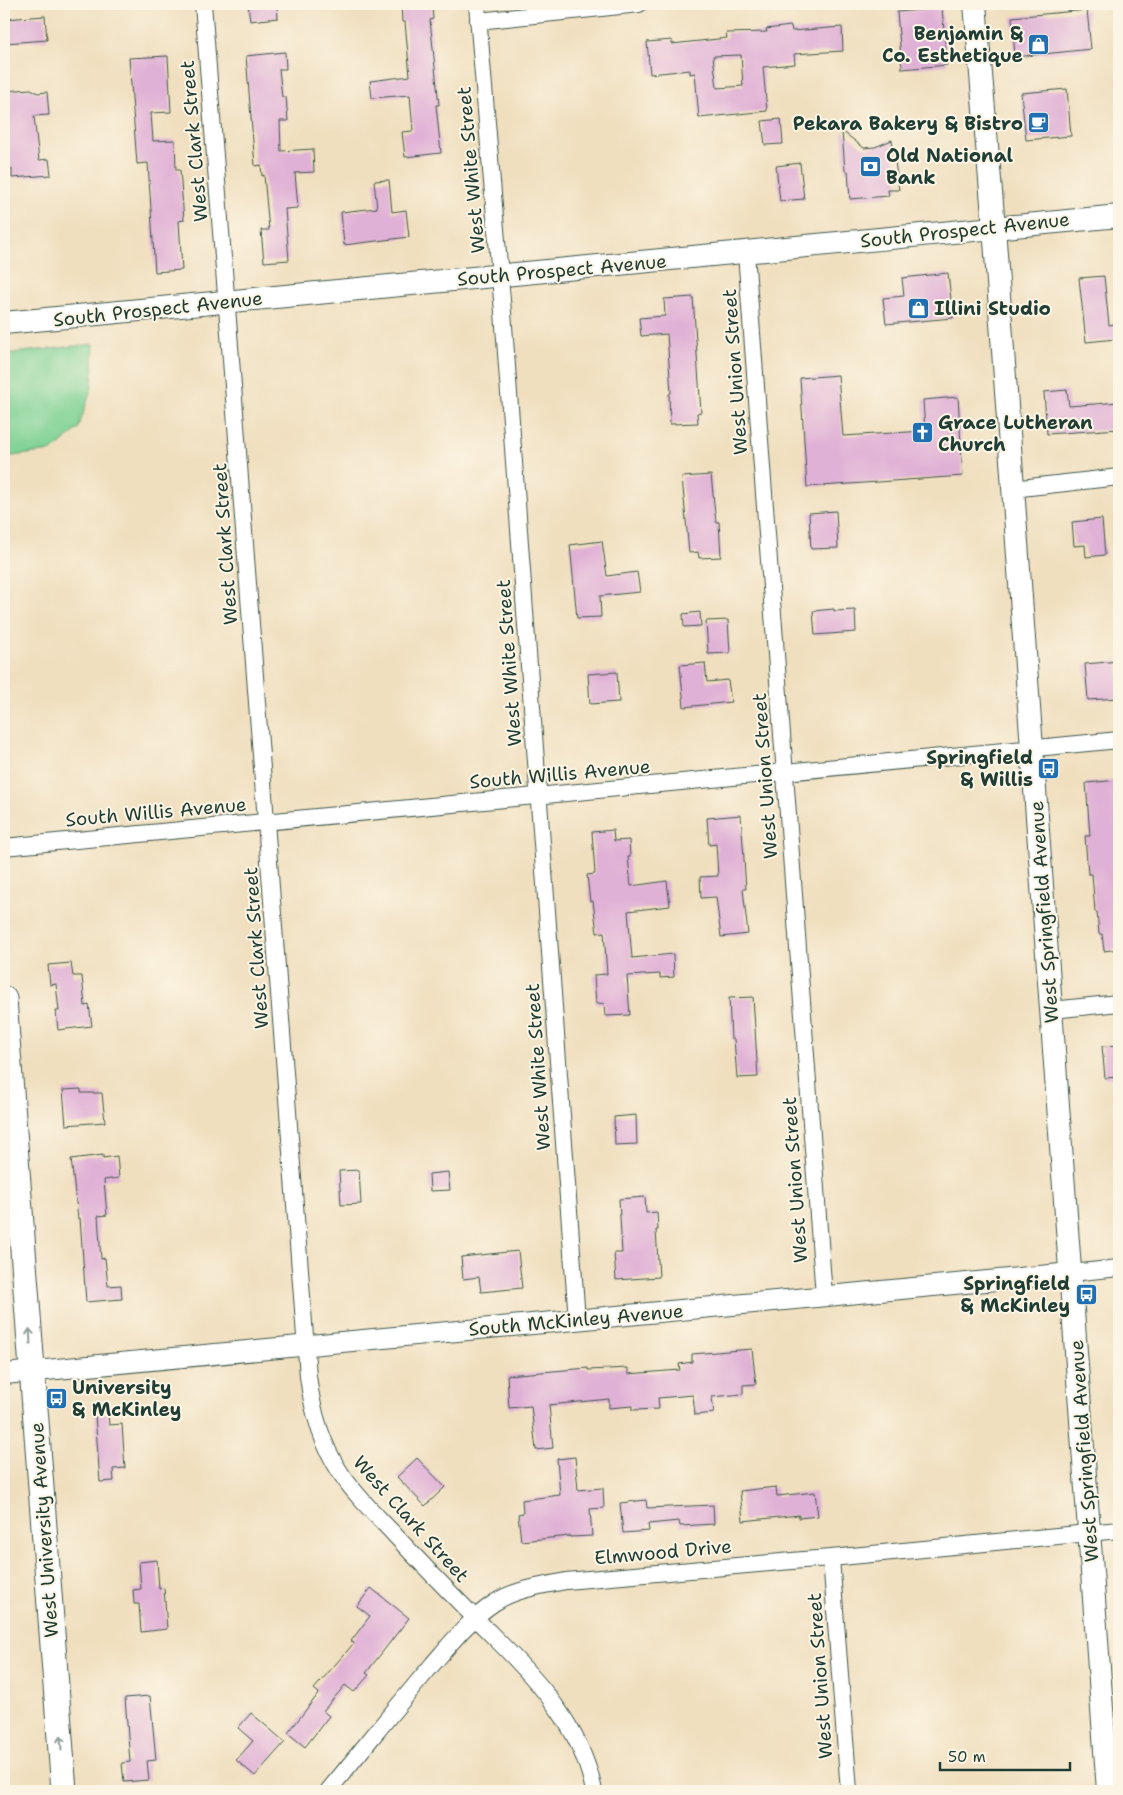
<svg xmlns="http://www.w3.org/2000/svg" width="1123" height="1795" viewBox="0 0 1123 1795" font-family="'Shantell Sans',sans-serif">
<style>
.park{fill:#7dd193;stroke:#4e8764}
.building{fill:#e0b1d6;fill-rule:evenodd}
.lines{fill:none;stroke-linecap:round;stroke-linejoin:round}
.minor-casing{stroke:#3e5549;stroke-width:18}
.tertiary-casing{stroke:#3e5549;stroke-width:22}
.secondary-casing{stroke:#3e5549;stroke-width:24}
.primary-casing{stroke:#3e5549;stroke-width:27}
.minor{stroke:#fff;stroke-width:16}
.tertiary{stroke:#fff;stroke-width:20}
.secondary{stroke:#fff;stroke-width:22}
.primary{stroke:#fff;stroke-width:25}
.oneway{stroke:#8f9e9a}
.labels{text-anchor:middle;dominant-baseline:central;stroke-width:4;stroke-linejoin:round;paint-order:stroke}
.poi-label{font-size:19px;font-weight:bold;fill:#1f3d34;stroke:#fcf5e5;text-anchor:end}
.street-label{font-size:19px;fill:#1f3d34;stroke:#fcf5e5}
</style>
<rect width="100%" height="100%" fill="#fcf5e5"/>
<filter id="ink" filterUnits="userSpaceOnUse"><feTurbulence type="fractalNoise" baseFrequency=".02" numOctaves="2"/><feDisplacementMap in="SourceGraphic" scale="10" xChannelSelector="R" yChannelSelector="G"/><feConvolveMatrix kernelMatrix="1 2 1 2 8 2 1 2 1" color-interpolation-filters="sRGB"/></filter>
<filter id="wash" filterUnits="userSpaceOnUse"><feTurbulence type="fractalNoise" baseFrequency=".0096" numOctaves="4" result="noise"/><feDisplacementMap in="SourceGraphic" scale="20" xChannelSelector="R" yChannelSelector="G"/><feGaussianBlur stdDeviation="1.12" result="paint"/><feColorMatrix in="noise" values="0 0 0 0 0 0 0 0 0 0 0 0 0 0 0 0 0 1.4 0 .05"/><feComposite in="paint" operator="in"/></filter>
<g filter="url(#wash)">
<rect width="100%" height="100%" fill="#f0dfbf"/>
<path class="park" d="M94,344L92,387L78,429L52,451L4,457V354Z"/>
<g id="blocks">
<g class="building">
<path d="M248,4H277L278,18L250,21Z"/>
<path d="M401,4H432L433,19L430,20L439,105H436L441,153L405,157L402,132L413,131L410,95L372,98L370,81L410,76L405,22H402Z"/>
<path d="M942,8L947,65L902,69L897,12Z"/>
<path d="M1087,10L1091,49L1015,57L1012,17Z"/>
<path d="M45,16L47,40L5,43L4,19Z"/>
<path d="M791,26L792,31L842,27L843,51L794,54L795,64L763,67L767,111L699,118L695,73L690,74V70L650,74L647,42L672,40V44L727,38L726,33L767,32L766,29ZM741,55L743,86L717,88L713,56Z"/>
<path d="M285,52L286,69H279L282,97H286L288,121H280L281,151L313,149L314,172L295,173L298,208L285,209L289,260L264,262L261,230H269L264,175L262,176L261,165L255,166L246,56Z"/>
<path d="M168,56L171,112L151,113L153,141L175,140L176,170H180L184,220L179,221L182,270L155,272L148,163L137,164L129,58Z"/>
<path d="M31,89L38,93L47,92L49,115L34,116L39,160L49,159L51,175L12,178V169L4,170V91Z"/>
<path d="M1067,89L1071,136L1026,140L1021,93Z"/>
<path d="M781,119L783,144L765,145L762,121Z"/>
<path d="M842,131L864,148L875,147L892,140L899,190H888L889,196L850,199L848,171H845Z"/>
<path d="M800,163L804,199L780,201L776,166Z"/>
<path d="M389,180L392,212L406,210L409,237L344,245L341,212L377,208L374,181Z"/>
<path d="M948,273L953,318L886,324L883,298L904,296L902,278Z"/>
<path d="M1104,276L1109,325L1115,324L1116,339L1086,342L1079,278Z"/>
<path d="M693,297L701,412L697,413L698,423L670,424L669,394L671,393L667,334L641,336L639,318L665,316L664,299Z"/>
<path d="M838,375L843,436L925,431L923,400L958,397L963,476L807,487L800,378Z"/>
<path d="M1067,390L1069,406L1119,402V429L1047,434L1044,392Z"/>
<path d="M711,475L716,522H719L721,557L699,558L698,552L689,553L682,477Z"/>
<path d="M836,511L838,548L811,549L809,513Z"/>
<path d="M1102,519L1105,555L1086,557L1085,545L1074,546L1072,522Z"/>
<path d="M602,541L607,576L637,572L640,592L600,596L601,617L577,618L570,545Z"/>
<path d="M834,609V611L855,610L856,632L815,635L813,611Z"/>
<path d="M700,612L701,626L684,627L683,614Z"/>
<path d="M728,620L730,653L708,654L706,621Z"/>
<path d="M1119,661V698L1088,700L1085,664Z"/>
<path d="M705,663L707,682L728,680L731,702L684,707L680,665Z"/>
<path d="M617,672L619,702L590,704L588,674Z"/>
<path d="M1119,780V949L1104,951L1102,934H1099L1097,912H1095L1092,874H1088L1085,836H1090L1086,783Z"/>
<path d="M741,815L746,889H743L748,934L721,937L716,897L701,898L700,877L718,876L716,844L709,845L707,818Z"/>
<path d="M613,830L614,841L629,840L630,857H628L631,886L667,881L670,906L628,911L632,958L673,954L674,977L660,978V974L627,976L630,1015L605,1016L604,1003L596,1004L594,975L607,974L604,932L597,933L593,901L590,902L587,875L595,874L592,832Z"/>
<path d="M71,963L73,976H82L85,1006L89,1005L92,1026L58,1030L56,1011H59L56,984L50,985L48,965Z"/>
<path d="M753,997L758,1077L737,1078L734,1039H731L729,998Z"/>
<path d="M1119,1045V1077L1105,1078L1102,1046Z"/>
<path d="M81,1089V1093H102L105,1122L66,1125L63,1090Z"/>
<path d="M636,1115L637,1144L615,1145L614,1117Z"/>
<path d="M103,1155V1158L117,1156L119,1178L104,1180L107,1215L98,1216L101,1259L105,1258L108,1286L121,1285L122,1299L86,1302L80,1218L78,1219L71,1159Z"/>
<path d="M359,1170L361,1204L341,1205L339,1171Z"/>
<path d="M448,1172L450,1190L430,1191L429,1174Z"/>
<path d="M645,1197L646,1213L657,1212L658,1230H656L659,1277L616,1280L614,1253H622L619,1199Z"/>
<path d="M518,1251L522,1288L481,1292L479,1277L463,1279L461,1257Z"/>
<path d="M752,1349L756,1384L743,1385V1394L712,1397L714,1413L695,1415L693,1395L658,1398L659,1409L632,1410V1406L609,1408V1399L549,1405L553,1448L536,1450L531,1406L509,1408L507,1375L588,1368V1370L628,1368V1374L680,1370L679,1364L692,1362V1354Z"/>
<path d="M108,1413L109,1425L122,1424L125,1468L113,1469L114,1481L100,1482L95,1414Z"/>
<path d="M575,1457L578,1490L603,1488L604,1508L590,1509L592,1536L570,1537V1536L521,1541L518,1514L523,1513L522,1500L560,1495L557,1459Z"/>
<path d="M417,1458L445,1487L425,1506L397,1477Z"/>
<path d="M776,1487L777,1496L815,1492L818,1516L799,1518V1515L743,1521L740,1491Z"/>
<path d="M646,1500L647,1508L713,1505L714,1524L680,1526L679,1521L648,1524L649,1531L623,1533L620,1503Z"/>
<path d="M157,1560L159,1589L164,1588L167,1629L141,1632L139,1604H134L133,1590L141,1589L139,1562Z"/>
<path d="M371,1588L409,1618L366,1673L369,1675L354,1692L345,1685L323,1711L329,1716L305,1747L288,1733L319,1693L314,1689L354,1643L351,1641L370,1616L357,1606Z"/>
<path d="M150,1696L156,1760L147,1761L149,1780L124,1782L122,1763L130,1762L125,1698Z"/>
<path d="M251,1713L285,1742L255,1776L236,1760L253,1741L238,1728Z"/>
</g>
</g>
</g>
<g filter="url(#ink)">
<use href="#blocks" fill-opacity="0" stroke="#3e5549" stroke-width="1"/>
<g class="lines">
<defs>
<g id="minor">
<path d="M203,4L229,333L308,1376C312,1409 321,1443 340,1472C354,1494 374,1513 392,1532C427,1570 464,1607 500,1643C543,1686 582,1730 594,1791"/>
<path d="M477,4L503,312L577,1320"/>
<path d="M478,21L639,4"/>
<path d="M746,253L824,1296"/>
<path d="M1012,489L1119,477"/>
<path d="M4,847L1119,740"/>
<path d="M1052,1010L1119,1003"/>
<path d="M1071,1273L1119,1268"/>
<path d="M831,1558L849,1791"/>
<path d="M328,1791C363,1749 397,1706 432,1665C451,1643 469,1620 494,1603C515,1589 542,1586 566,1581L803,1560L831,1558L1119,1530"/>
</g>
<path id="tertiary" d="M4,1374L1071,1273"/>
<g id="secondary">
<path d="M975,4L994,227L1108,1791"/>
<path d="M4,323L1119,216"/>
</g>
<path id="primary" d="M4,999L64,1791"/>
</defs>
<use href="#minor" class="minor-casing"/>
<use href="#tertiary" class="tertiary-casing"/>
<use href="#secondary" class="secondary-casing"/>
<use href="#primary" class="primary-casing"/>
<use href="#minor" class="minor"/>
<use href="#tertiary" class="tertiary"/>
<use href="#secondary" class="secondary"/>
<use href="#primary" class="primary"/>
</g>
<defs><path id="oneway-shaft" d="M-6 0H5M1.5-3L5.5 0L1.5 3" fill="none" stroke-width="1.6" stroke-linecap="round" stroke-linejoin="round" transform="scale(1.25)"/></defs>
<g class="oneway">
<use href="#oneway-shaft" transform="translate(30 1336) rotate(-94)"/>
<use href="#oneway-shaft" transform="translate(61 1743) rotate(-94)"/>
</g>
</g>
<defs>
<symbol id="shop-square" viewBox="-11 -11 22 22"><rect x="-9" y="-9" width="18" height="18" rx="4" fill="#1f6fb2" stroke="#fcf5e5"/><path d="M-5-2.5h2.3a2.7 3.5 0 0 1 5.4 0H5L5.5 6h-11ZM-1.5-2.5h3a1.5 2.3 0 0 0-3 0Z" fill="#fff"/></symbol>
<symbol id="cafe-square" viewBox="-11 -11 22 22"><rect x="-9" y="-9" width="18" height="18" rx="4" fill="#1f6fb2" stroke="#fcf5e5"/><path d="M-5.5-4.5H6V0H3Q3 3.5 0 3.5H-2.5Q-5.5 3.5-5.5 0ZM3-3.2v2h1.7v-2ZM-6 4.5H4V6H-6Z" fill="#fff"/></symbol>
<symbol id="bank-square" viewBox="-11 -11 22 22"><rect x="-9" y="-9" width="18" height="18" rx="4" fill="#1f6fb2" stroke="#fcf5e5"/><path d="M-6-4H6V4H-6ZM0-2.3a2.3 2.3 0 1 0 0 4.6a2.3 2.3 0 1 0 0-4.6Z" fill="#fff"/></symbol>
<symbol id="church-square" viewBox="-11 -11 22 22"><rect x="-9" y="-9" width="18" height="18" rx="4" fill="#1f6fb2" stroke="#fcf5e5"/><path d="M-1.2-6h2.4v3.5h3.3v2.4h-3.3V6h-2.4V-.1h-3.3v-2.4h3.3Z" fill="#fff"/></symbol>
<symbol id="bus-square" viewBox="-11 -11 22 22"><rect x="-9" y="-9" width="18" height="18" rx="4" fill="#1f6fb2" stroke="#fcf5e5"/><path d="M-5-6H5V4H4V6H2V4H-2V6H-4V4H-5ZM-3.5-4V0h7V-4ZM-3.5 1.2v1.5H-2V1.2ZM2 1.2v1.5H3.5V1.2Z" fill="#fff"/></symbol>
</defs>
<g fill-rule="evenodd">
<use href="#shop-square" x="1026" y="32" width="25" height="25"/>
<use href="#cafe-square" x="1026" y="110" width="25" height="25"/>
<use href="#bank-square" x="858" y="154" width="25" height="25"/>
<use href="#shop-square" x="906" y="296" width="25" height="25"/>
<use href="#church-square" x="910" y="420" width="25" height="25"/>
<use href="#bus-square" x="1036" y="756" width="25" height="25"/>
<use href="#bus-square" x="1074" y="1282" width="25" height="25"/>
<use href="#bus-square" x="44" y="1386" width="25" height="25"/>
</g>
<g class="labels">
<g class="poi-label">
<text x="1023" y="33">Benjamin &amp;<tspan x="1023" dy="22">Co. Esthetique</tspan></text>
<text x="1023" y="123">Pekara Bakery &amp; Bistro</text>
<text x="886" y="155" text-anchor="start">Old National<tspan x="886" dy="22">Bank</tspan></text>
<text x="934" y="308" text-anchor="start">Illini Studio</text>
<text x="938" y="422" text-anchor="start">Grace Lutheran<tspan x="938" dy="22">Church</tspan></text>
<text x="1033" y="757">Springfield<tspan x="1033" dy="22">&amp; Willis</tspan></text>
<text x="1070" y="1283">Springfield<tspan x="1070" dy="22">&amp; McKinley</tspan></text>
<text x="72" y="1387" text-anchor="start">University<tspan x="72" dy="22">&amp; McKinley</tspan></text>
</g>
<g class="street-label">
<text transform="translate(194 141) rotate(-95)">West Clark Street</text>
<text transform="translate(471 170) rotate(-95)">West White Street</text>
<text transform="translate(965 230) rotate(-6)">South Prospect Avenue</text>
<text transform="translate(562 270) rotate(-5)">South Prospect Avenue</text>
<text transform="translate(158 309) rotate(-6)">South Prospect Avenue</text>
<text transform="translate(735 372) rotate(-94)">West Union Street</text>
<text transform="translate(225 544) rotate(-94)">West Clark Street</text>
<text transform="translate(509 663) rotate(-94)">West White Street</text>
<text transform="translate(560 774) rotate(-5)">South Willis Avenue</text>
<text transform="translate(765 776) rotate(-94)">West Union Street</text>
<text transform="translate(156 812) rotate(-5)">South Willis Avenue</text>
<text transform="translate(1044 912) rotate(-94)">West Springfield Avenue</text>
<text transform="translate(256 948) rotate(-94)">West Clark Street</text>
<text transform="translate(538 1067) rotate(-94)">West White Street</text>
<text transform="translate(795 1180) rotate(-94)">West Union Street</text>
<text transform="translate(576 1320) rotate(-5)">South McKinley Avenue</text>
<text transform="translate(1084 1451) rotate(-94)">West Springfield Avenue</text>
<text transform="translate(411 1519) rotate(48)">West Clark Street</text>
<text transform="translate(44 1530) rotate(-94)">West University Avenue</text>
<text transform="translate(663 1552) rotate(-5)">Elmwood Drive</text>
<text transform="translate(820 1676) rotate(-94)">West Union Street</text>
</g>
</g>
<rect width="1123" height="1795" fill="none" stroke="#fcf5e5" stroke-width="20"/>
<path d="M940 1762v8h130v-8" fill="none" stroke="#1f3d34" stroke-width="2.5"/>
<text x="948" y="1762" font-size="15" fill="#1f3d34" stroke="#fcf5e5" stroke-width="4" paint-order="stroke">50 m</text>
</svg>
